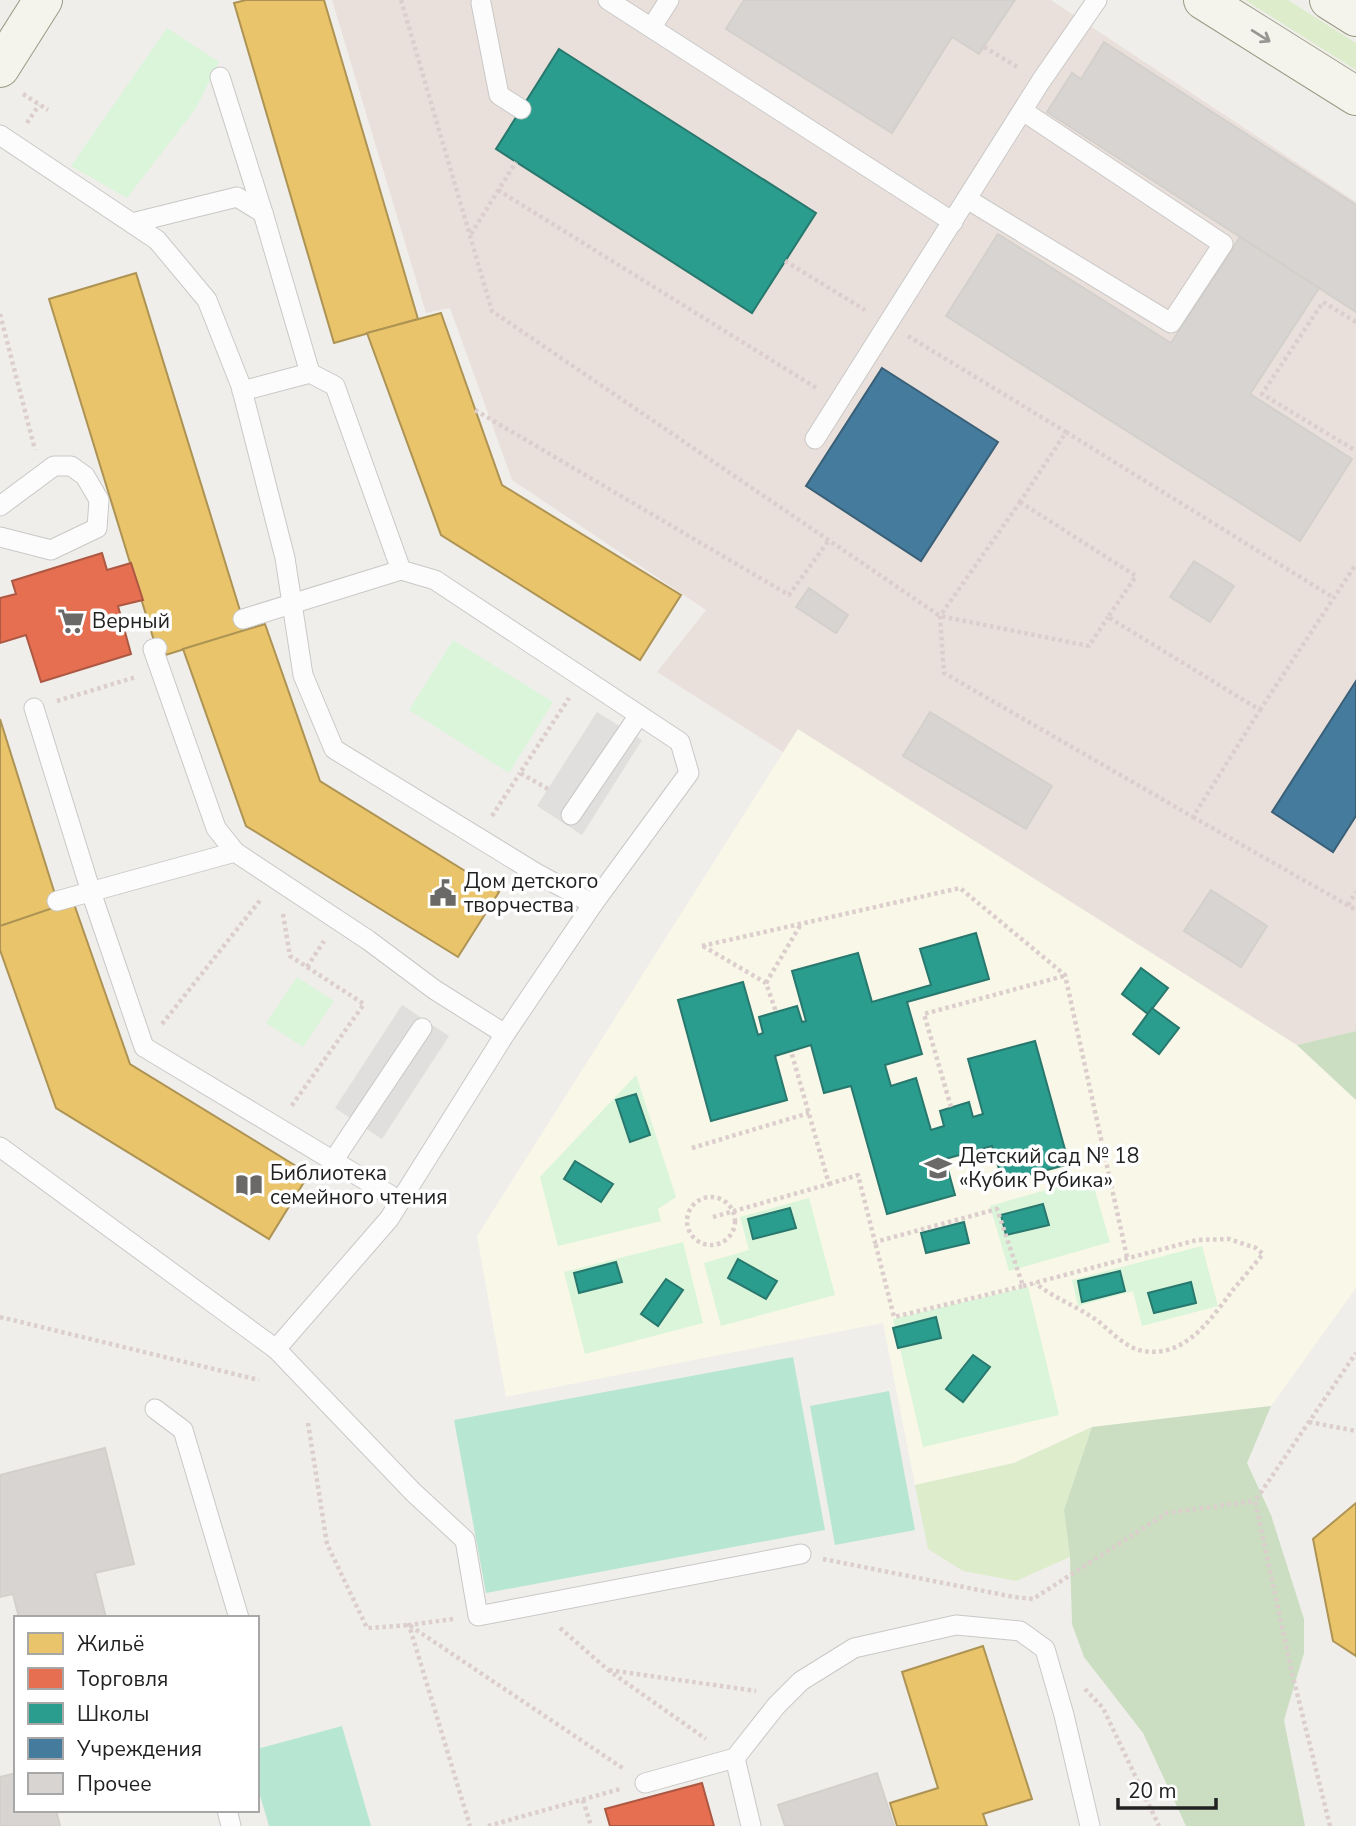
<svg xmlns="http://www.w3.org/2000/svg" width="1356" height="1826" viewBox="0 0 1356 1826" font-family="'Nunito Sans',sans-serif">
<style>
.education{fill:#f8f7e8}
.military{fill:#eae0db}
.grass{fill:#ddeccb}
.forest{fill:#cbdec1}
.park{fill:#daf5da}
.pitch{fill:#b7e6d2}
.parking{fill:#e0dfde}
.homes{fill:#e9c46a;stroke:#ad9354;stroke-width:2}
.shops{fill:#e76f51;stroke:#ac5843;stroke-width:2}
.schools{fill:#2a9d8f;stroke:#28786e;stroke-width:2}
.public{fill:#457b9d;stroke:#3a6078;stroke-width:2}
.building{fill:#d7d4d2;stroke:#d3d0cc;stroke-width:2}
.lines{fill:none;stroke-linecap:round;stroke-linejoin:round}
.lane-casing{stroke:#c9c8c7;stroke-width:21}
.secondary-casing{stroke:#999a82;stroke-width:40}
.path{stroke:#dccecd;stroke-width:4.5;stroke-dasharray:3.5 3.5;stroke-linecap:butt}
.lane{stroke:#fdfcfc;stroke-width:19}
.secondary{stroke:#f4f4ed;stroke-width:38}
.oneway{stroke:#969692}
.labels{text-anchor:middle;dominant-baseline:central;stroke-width:7;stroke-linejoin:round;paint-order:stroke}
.poi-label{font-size:21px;fill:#222;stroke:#fff;text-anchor:start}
</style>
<rect width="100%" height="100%" fill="#f0eeeb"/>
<path class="education" d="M798,729L1297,1045L1356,1100V1288L1271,1406L1092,1427L1014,1463L915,1485L883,1323L506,1397L477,1236Z"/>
<path class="military" d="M332,0H1051L1356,202V1031L1297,1045L798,729L783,752L657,672L706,610L512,480L450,308L426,313Z"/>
<g class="grass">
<path d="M1245,0H1288L1356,43V70Z"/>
<path d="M1092,1427L1064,1510L1070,1557L1016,1581L963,1571L928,1549L915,1485L1014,1463Z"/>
</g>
<g class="forest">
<path d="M1356,1031V1100L1297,1045Z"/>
<path d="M1271,1406L1247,1463L1271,1515L1304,1619V1653L1284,1720L1305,1826H1186L1143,1733L1084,1657L1072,1624L1070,1557L1064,1510L1092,1427Z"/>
</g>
<g class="park">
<path d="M167,28L219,62L196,108L127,198L71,166Z"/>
<path d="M453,640L553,702L509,773L409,710Z"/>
<path d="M297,977L334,1001L303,1047L266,1023Z"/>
<path d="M636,1075L676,1197L658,1209L661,1221L558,1246L540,1177Z"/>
<path d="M1091,1177L1110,1242L1009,1271L990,1206Z"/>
<path d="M809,1198L835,1295L721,1326L704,1263L749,1250L740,1217Z"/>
<path d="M683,1242L703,1323L585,1354L564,1272Z"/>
<path d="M1202,1246L1218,1306L1142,1326L1133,1291L1078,1306L1072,1280Z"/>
<path d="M1028,1287L1059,1415L923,1447L893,1319Z"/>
</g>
<g class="pitch">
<path d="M793,1357L825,1530L486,1593L454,1420Z"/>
<path d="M889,1391L915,1530L835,1545L810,1406Z"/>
<path d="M342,1726L371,1826H269L257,1785V1749Z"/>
</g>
<g class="parking">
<path d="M597,712L642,740L582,835L537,806Z"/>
<path d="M402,1005L449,1036L382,1139L335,1108Z"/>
</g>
<g class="homes">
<path d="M246,0H324L418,319L334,343L234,3Z"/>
<path d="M136,273L246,630L159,657L49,299Z"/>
<path d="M441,313L502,485L681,595L640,660L441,535L367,333Z"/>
<path d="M265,624L320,781L499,892L458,957L246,826L183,649Z"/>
<path d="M0,719L59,907L0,926Z"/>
<path d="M73,901L130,1064L309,1174L269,1239L56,1108L0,950V926Z"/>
<path d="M1356,1503V1656L1333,1641L1313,1539Z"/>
<path d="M983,1646L1032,1799L983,1814L987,1826H897L890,1803L938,1788L902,1672Z"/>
</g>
<g class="shops">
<path d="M102,553L107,570L131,563L143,600L118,606L131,654L41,682L26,635L0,643V598L16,594L12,581Z"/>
<path d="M702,1783L714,1826H610L605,1809Z"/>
</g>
<g class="schools">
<path d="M559,49L816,213L752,313L496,149Z"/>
<path d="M976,933L989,979L907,1002L922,1054L885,1065L891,1086L916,1078L931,1130L944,1126L940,1111L969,1102L973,1117L983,1114L968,1059L1035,1041L1069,1164L1003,1182L992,1146L945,1159L955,1195L887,1214L851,1086L824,1093L811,1045L775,1056L787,1100L711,1121L678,1000L743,982L758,1035L763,1033L759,1017L797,1006L802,1022L806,1021L792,971L858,953L872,1002L931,985L920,949Z"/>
<path d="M1141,968L1168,988L1148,1014L1122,994Z"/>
<path d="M1152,1008L1179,1028L1159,1054L1133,1034Z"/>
<path d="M636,1094L650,1135L630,1142L616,1100Z"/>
<path d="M575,1161L613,1184L601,1202L564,1179Z"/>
<path d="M1043,1204L1049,1225L1006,1235L1001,1215Z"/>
<path d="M790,1208L796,1228L753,1239L748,1219Z"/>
<path d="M964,1222L969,1243L926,1253L921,1233Z"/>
<path d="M738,1259L777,1281L766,1299L728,1278Z"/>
<path d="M616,1262L622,1282L579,1293L574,1273Z"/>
<path d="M1120,1271L1125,1291L1082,1302L1078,1281Z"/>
<path d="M666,1279L683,1290L658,1326L641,1314Z"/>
<path d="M1191,1282L1196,1303L1154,1313L1148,1293Z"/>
<path d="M936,1317L941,1338L898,1348L893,1328Z"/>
<path d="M973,1355L990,1367L963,1402L946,1389Z"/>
</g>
<g class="public">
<path d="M882,368L998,442L921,561L806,486Z"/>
<path d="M1356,681V816L1333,852L1272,812Z"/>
</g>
<g class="building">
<path d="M744,0H1015L979,54L952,37L892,133L726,29Z"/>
<path d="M1104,42L1356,205V312L1047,112L1072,73L1081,79Z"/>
<path d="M998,234L1171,343L1240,237L1319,288L1250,394L1352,459L1300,541L946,316Z"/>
<path d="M1194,561L1234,586L1210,622L1170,597Z"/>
<path d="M809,588L848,615L836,633L796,607Z"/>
<path d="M930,712L1052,786L1026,829L903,756Z"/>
<path d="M1211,890L1267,926L1241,967L1184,931Z"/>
<path d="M105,1448L134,1564L95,1573L106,1618H19L13,1594L0,1597V1475Z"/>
<path d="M16,1773V1810H56L60,1826H0V1777Z"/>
<path d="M877,1773L894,1826H785L778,1805Z"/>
</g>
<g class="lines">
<defs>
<g id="lane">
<path d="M608,0L953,222"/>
<path d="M481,3L499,95L521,109"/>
<path d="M652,27L669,0"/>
<path d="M220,77L263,213"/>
<path d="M0,135L157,240L207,300L241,386L285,558L303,675L334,749L536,873L593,904L689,773L680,742L435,580L401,570L335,386L310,373L263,213L237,197L132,223"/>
<path d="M967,199L1171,323L1223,244L1023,111"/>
<path d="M242,391L310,373"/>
<path d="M815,439L1041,81L1097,0"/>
<path d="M0,506L54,466H71L85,476L99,500L97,528L51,550L0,537"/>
<path d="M243,619L401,570"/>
<path d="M157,648L153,649L216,828L235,852L368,940L435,990L505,1034"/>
<path d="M34,708L91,892L144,1047L400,1201"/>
<path d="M571,815L639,715"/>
<path d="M57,901L235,852"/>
<path d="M0,1147L276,1349L389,1219L505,1034L593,904"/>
<path d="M333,1161L422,1028"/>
<path d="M276,1349L413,1492L465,1540L478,1616L801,1554"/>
<path d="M155,1409L183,1430L239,1618"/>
<path d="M735,1758L751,1826"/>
<path d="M645,1783L735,1758L776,1706L801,1681L854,1648L956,1625L1020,1631L1045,1649L1064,1715L1090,1826"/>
<path d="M227,1810L231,1826"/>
</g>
<g id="secondary">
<path d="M1203,0L1356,96"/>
<path d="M1329,0L1356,17"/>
<path d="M0,68L43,0"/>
</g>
</defs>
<use href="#lane" class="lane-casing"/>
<use href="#secondary" class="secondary-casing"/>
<g class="path">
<path d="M401,0L492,311L940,616L1089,646L1108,617"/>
<path d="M984,47L1019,68"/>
<path d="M23,94L48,110"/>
<path d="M27,123L39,105"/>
<path d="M498,190L818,389"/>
<path d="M471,234L516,162"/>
<path d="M785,261L865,310"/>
<path d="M0,314L35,450"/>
<path d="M1356,322L1323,302L1262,394L1356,451"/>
<path d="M908,336L1066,432L1020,502"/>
<path d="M475,410L789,595L829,540"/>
<path d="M1066,432L1334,598"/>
<path d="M1020,502L1136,576L1108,617L1260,710L1193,817L944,673L940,616Z"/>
<path d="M57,701L136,677"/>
<path d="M1260,710L1356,564"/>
<path d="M548,789L520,773L569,698"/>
<path d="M492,816L520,773"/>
<path d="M1193,817L1356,910"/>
<path d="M1348,905L1356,892"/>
<path d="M283,914L290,956L364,1004L290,1108"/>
<path d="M702,946L960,888L1065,975L1127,1257"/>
<path d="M703,946L766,983L776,1012"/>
<path d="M307,967L324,941"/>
<path d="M766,983L801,924"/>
<path d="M162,1024L261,899"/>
<path d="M951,1107L924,1014L1064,976"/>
<path d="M692,1148L809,1113"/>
<path d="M829,1184L858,1175L875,1242L997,1209L1023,1286L894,1317L875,1242"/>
<circle cx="711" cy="1221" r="24"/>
<path d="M713,1217L829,1184L791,1051"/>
<path d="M1023,1286L1197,1240L1229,1239L1256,1248L1263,1254C1253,1266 1242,1279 1232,1291C1210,1321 1182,1361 1139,1350C1122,1345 1109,1329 1095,1319C1076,1306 1054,1298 1035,1283"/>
<path d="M0,1317L259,1380"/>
<path d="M1309,1422L1356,1431"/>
<path d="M308,1423L327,1544L367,1628L409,1625L624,1769"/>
<path d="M823,1559L1014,1597L1033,1599L1167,1513L1255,1501"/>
<path d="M453,1619L409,1625L470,1826"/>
<path d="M560,1628L608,1670L706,1739"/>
<path d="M609,1670L756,1691"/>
<path d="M1085,1689L1103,1708L1159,1826"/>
<path d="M583,1800L591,1826"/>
<path d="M488,1826L620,1789"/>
<path d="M1330,1826L1292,1673L1255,1501L1356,1353"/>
</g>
<use href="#lane" class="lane"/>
<use href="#secondary" class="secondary"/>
</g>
<defs><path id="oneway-shaft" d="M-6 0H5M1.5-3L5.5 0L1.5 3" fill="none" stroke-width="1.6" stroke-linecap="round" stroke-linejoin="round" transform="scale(1.75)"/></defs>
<use class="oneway" href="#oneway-shaft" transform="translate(1261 36) rotate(32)"/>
<defs>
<symbol id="supermarket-bare" viewBox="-9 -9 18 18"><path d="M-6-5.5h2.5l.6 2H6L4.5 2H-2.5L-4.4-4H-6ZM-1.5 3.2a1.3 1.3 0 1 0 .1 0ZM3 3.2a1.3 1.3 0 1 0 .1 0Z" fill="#6a6968" stroke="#fff" stroke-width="2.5" paint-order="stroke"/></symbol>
<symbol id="civic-bare" viewBox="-9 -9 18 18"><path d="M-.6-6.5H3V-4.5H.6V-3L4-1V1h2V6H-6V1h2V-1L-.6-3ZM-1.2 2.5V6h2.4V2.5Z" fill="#6a6968" stroke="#fff" stroke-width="2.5" paint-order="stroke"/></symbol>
<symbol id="school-bare" viewBox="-9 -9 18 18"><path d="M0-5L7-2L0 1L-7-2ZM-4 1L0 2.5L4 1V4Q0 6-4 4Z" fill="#6a6968" stroke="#fff" stroke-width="2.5" paint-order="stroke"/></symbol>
<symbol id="library-bare" viewBox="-9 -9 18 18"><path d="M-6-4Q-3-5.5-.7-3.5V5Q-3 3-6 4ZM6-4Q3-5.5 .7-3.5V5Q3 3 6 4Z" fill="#6a6968" stroke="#fff" stroke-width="2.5" paint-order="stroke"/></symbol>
</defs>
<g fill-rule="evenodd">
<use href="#supermarket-bare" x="52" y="602" width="38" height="38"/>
<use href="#civic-bare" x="424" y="874" width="38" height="38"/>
<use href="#school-bare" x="919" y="1149" width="38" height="38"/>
<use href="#library-bare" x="230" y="1166" width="38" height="38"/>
</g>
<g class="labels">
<g class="poi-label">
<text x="92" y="621">Верный</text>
<text x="464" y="881">Дом детского<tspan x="464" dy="24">творчества</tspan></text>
<text x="959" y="1156">Детский сад № 18<tspan x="959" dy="24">«Кубик Рубика»</tspan></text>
<text x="270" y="1173">Библиотека<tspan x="270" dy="24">семейного чтения</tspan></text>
</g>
</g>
<rect x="14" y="1616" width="245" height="196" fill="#ffffff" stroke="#a7a7a7" stroke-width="2"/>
<rect x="28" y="1633" width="35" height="21" fill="#e9c46a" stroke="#a7a7a7" stroke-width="2"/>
<text x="77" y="1651" font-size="21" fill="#222222">Жильё</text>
<rect x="28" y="1668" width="35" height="21" fill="#e76f51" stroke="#a7a7a7" stroke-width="2"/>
<text x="77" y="1686" font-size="21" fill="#222222">Торговля</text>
<rect x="28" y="1703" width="35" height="21" fill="#2a9d8f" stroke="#a7a7a7" stroke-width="2"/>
<text x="77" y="1721" font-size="21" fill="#222222">Школы</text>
<rect x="28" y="1738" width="35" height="21" fill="#457b9d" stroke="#a7a7a7" stroke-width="2"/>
<text x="77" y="1756" font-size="21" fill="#222222">Учреждения</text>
<rect x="28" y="1773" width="35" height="21" fill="#d7d4d2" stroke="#a7a7a7" stroke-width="2"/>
<text x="77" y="1791" font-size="21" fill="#222222">Прочее</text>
<path d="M1118 1798v10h98v-10" fill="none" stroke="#222222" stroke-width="3.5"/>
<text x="1128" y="1798" font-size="21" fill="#222222" stroke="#ffffff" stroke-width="5" paint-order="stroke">20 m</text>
</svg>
